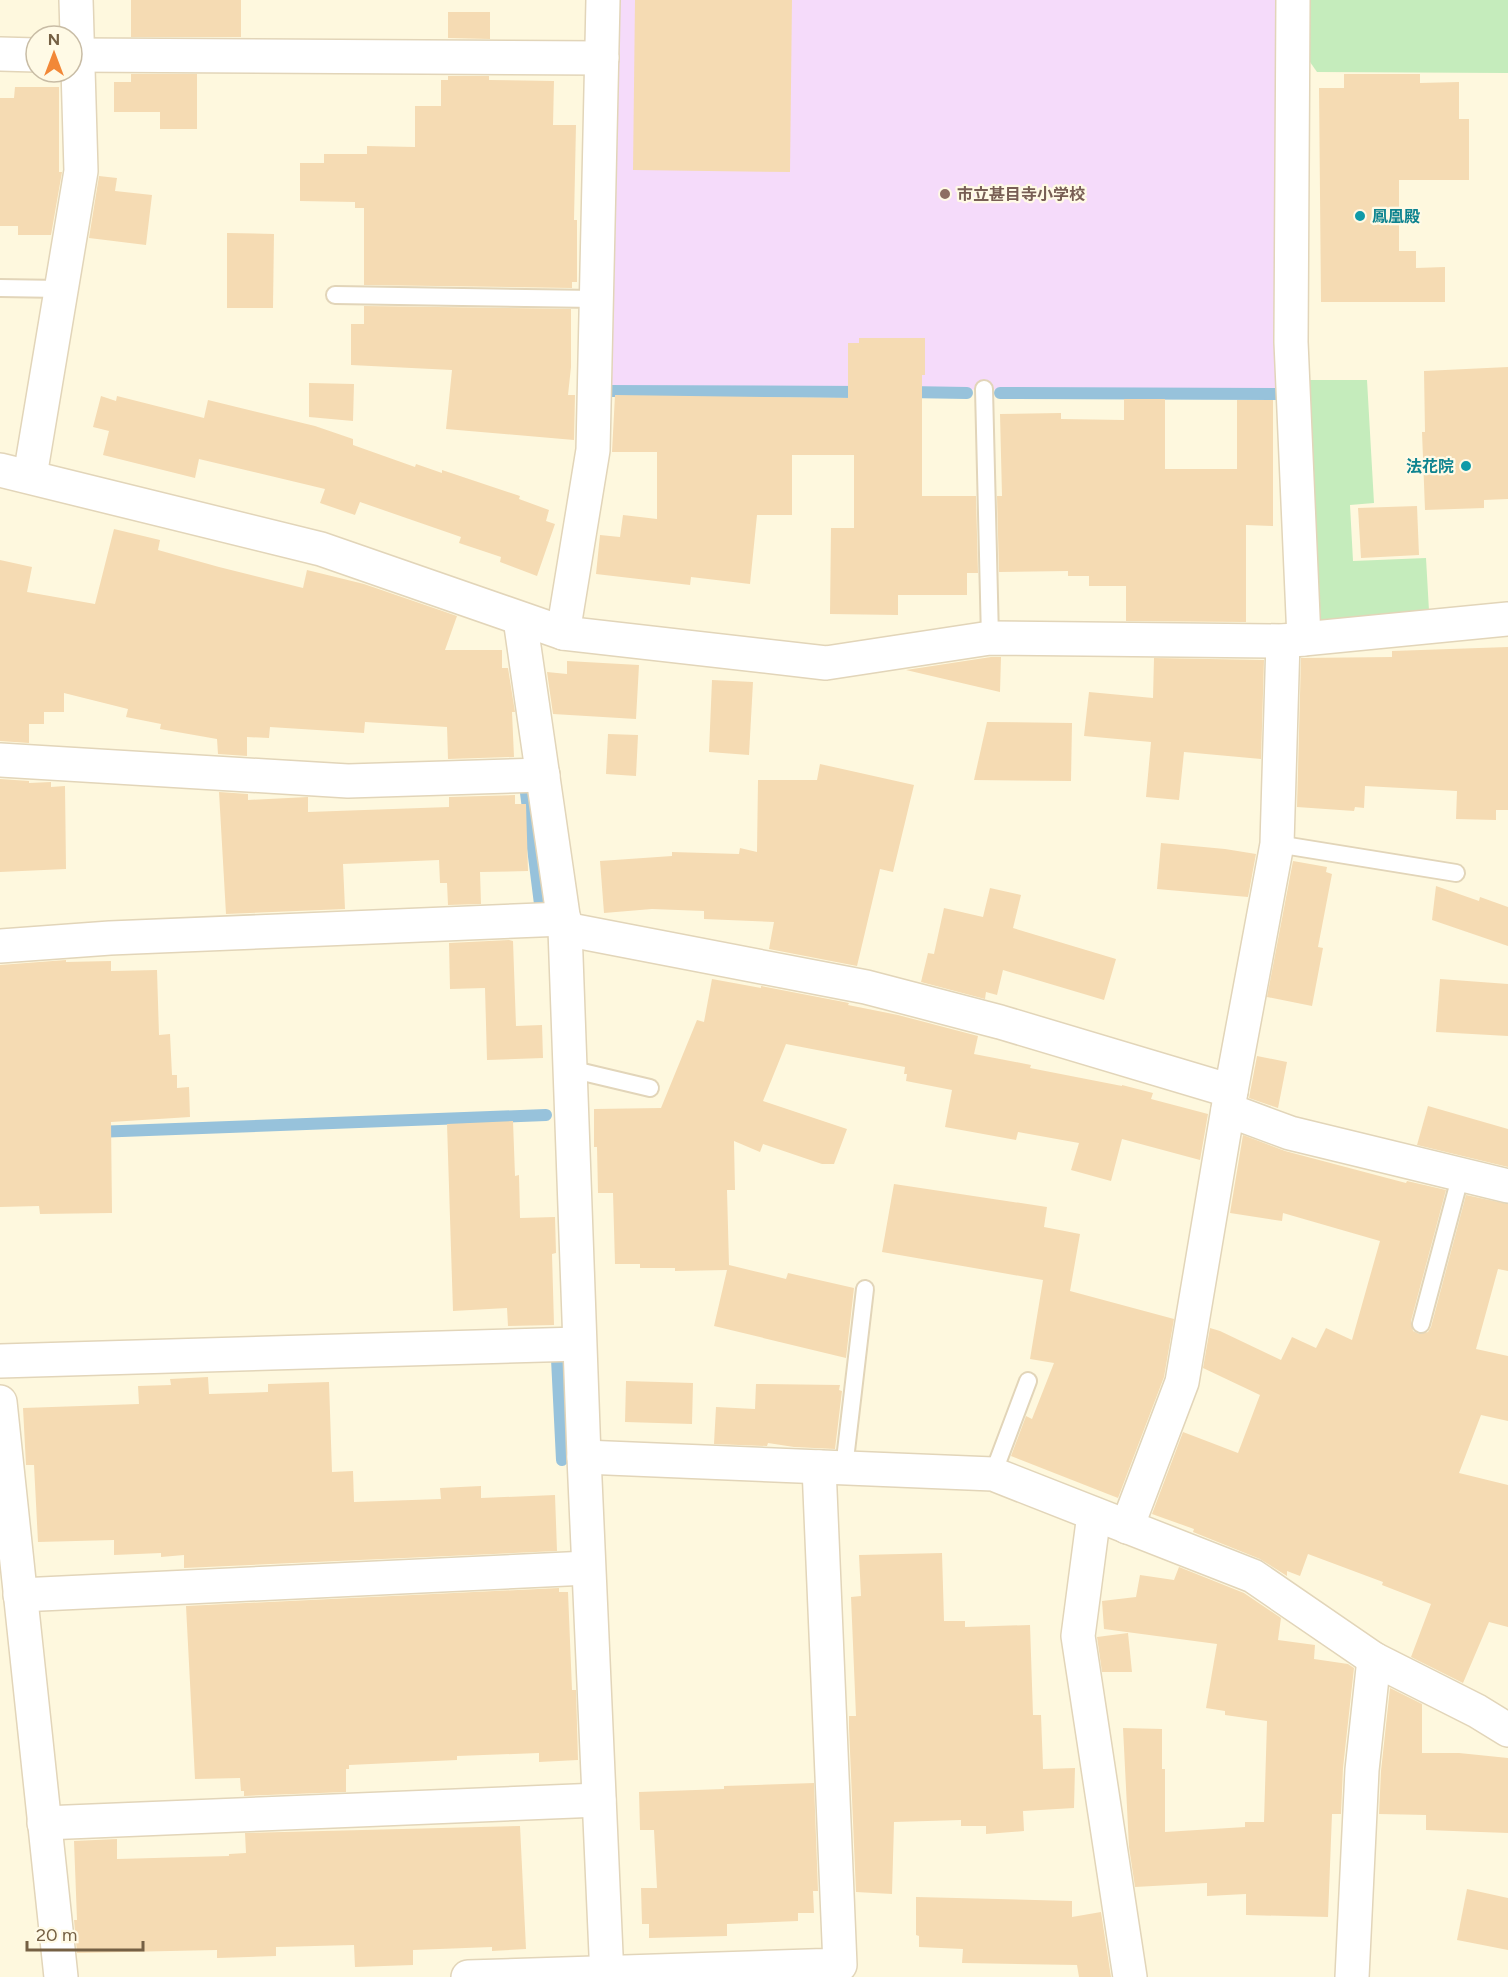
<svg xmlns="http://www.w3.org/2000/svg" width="1508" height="1977" viewBox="0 0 1508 1977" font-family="Figtree,'Noto Sans JP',sans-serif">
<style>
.education{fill:#f5dbfa}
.green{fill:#c5ecbc}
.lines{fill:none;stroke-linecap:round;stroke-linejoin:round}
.stream{stroke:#97c2db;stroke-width:12}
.building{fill:#f5dbb3}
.service-casing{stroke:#e2d5b9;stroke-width:20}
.minor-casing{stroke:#e2d5b9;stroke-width:36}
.service{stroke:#fff;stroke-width:16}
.minor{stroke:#fff;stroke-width:33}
.education-dot{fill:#8d6e63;stroke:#fffae6;stroke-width:2}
.culture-dot{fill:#0f9aa8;stroke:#fffae6;stroke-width:2}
.labels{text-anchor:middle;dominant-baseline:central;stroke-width:4.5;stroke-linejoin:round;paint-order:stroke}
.education-label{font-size:16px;font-weight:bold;fill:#785e54;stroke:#fffae6;text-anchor:start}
.culture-label{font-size:16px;font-weight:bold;fill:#0d838f;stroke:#fffae6;text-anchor:start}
</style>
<rect width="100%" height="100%" fill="#fef8de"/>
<path class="education" d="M614,0H1281L1279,391L607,388Z"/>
<g class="green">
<path d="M1310,0H1508V73L1317,72L1310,62Z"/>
<path d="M1303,380H1367L1374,503L1350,505L1353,561L1426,558L1429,611L1321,622Z"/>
</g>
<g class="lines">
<g class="stream">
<path d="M605,391L864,392"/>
<path d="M908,392L967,393"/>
<path d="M1000,393L1279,394"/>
<path d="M525,785L540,904"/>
<path d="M95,1132L546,1115"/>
<path d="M557,1359L562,1460"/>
</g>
</g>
<g class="building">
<rect x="131" y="0" width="110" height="37"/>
<path d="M635,0H792L790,172L633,170Z"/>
<path d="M448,12H490V39L448,38Z"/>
<path d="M131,74H197V129H160V112H114V82H131Z"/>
<path d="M1344,74H1420V83L1459,82V119H1469V180H1399V251H1416V268L1445,267V302H1321L1319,88H1344Z"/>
<path d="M448,76H489V80L554,81L553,125H576L574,220H577V282H572V288L364,285V208H355V202L300,201V163H324V154H367V146L415,147V106H441V80H448Z"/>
<path d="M15,87H59V172H62L51,235H18V226H0V98H14Z"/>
<path d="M99,176L117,178L115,191L152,195L146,245L89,238Z"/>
<path d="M227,233L274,234L273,308H227Z"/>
<path d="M364,306L571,309V367L568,395H575L574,440L446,429L452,370L351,365V324H364Z"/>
<path d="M859,338H925V375H922V496H976L978,573H967V595H898V615L830,614L831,528H854V455H792V515H757L750,584L691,577L690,585L596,574L600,535L620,537L623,515L657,519V452H612L615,395L848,398V343H859Z"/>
<path d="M1508,367V499L1484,500V508L1425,510L1422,432H1425L1424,371Z"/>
<path d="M309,383L354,384L353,421L309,417Z"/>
<path d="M101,396L116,401L117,396L204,418L208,400L315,426L353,439V445L415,467L416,464L442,473V470L520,496L519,499L549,510L546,521L555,524L537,576L500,562L501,557L459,543L461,537L360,502L355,515L320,503L325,489L199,459L195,478L103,455L109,431L93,427Z"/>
<path d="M1124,399H1165V469H1237V400H1273V526L1246,525V622L1126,621V586H1089V576H1068V571L999,572L997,496H1002L1000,414L1061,413V419L1124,420Z"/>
<path d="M1417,506L1419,555L1361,558L1358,508Z"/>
<path d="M114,529L160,540L158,550L219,567L303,588L307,570L364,584L457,616L445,650H502V668H508L515,712H512L514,757L448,759L447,727L365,722L364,733L270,727L269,738L247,737V756L218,754L217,739L160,729L161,724L126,717L128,709L64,693V712H44V724H29V743L0,741V560L32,567L27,592L95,604Z"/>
<path d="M1508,647V810H1496V820L1456,819L1457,791L1365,786L1364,808L1355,807L1354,811L1297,807L1301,658L1392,657V651Z"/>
<path d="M991,657H1001L1000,692L906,670Z"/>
<path d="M1154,658L1264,660L1261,759L1184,752L1179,800L1146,797L1151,742L1084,736L1089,692L1153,698Z"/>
<path d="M567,661L639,665L636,719L553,714L547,672L567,674Z"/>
<path d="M712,680L753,682L749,755L709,752Z"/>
<path d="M987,722L1072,723L1071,781L974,780Z"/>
<path d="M608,734L638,735L636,776L606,774Z"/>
<path d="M820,764L914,785L893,872L880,869L857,966L769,949L774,922L704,919V911L652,909L604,913L600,861L672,856V852L739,854L740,848L757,852L758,780H817Z"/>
<path d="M0,779L29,781V783L51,782V787L65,786L66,869L0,872Z"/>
<path d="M219,792L248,794V800L308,797V812L449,807V797L515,795V804H526L528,871L480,872L481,904L448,905L447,883H440L439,860L343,864L345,909L226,914Z"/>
<path d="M1161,843L1225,849L1256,854L1248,897L1157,889Z"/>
<path d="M1293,861L1327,867L1326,872L1332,874L1318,947L1323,948L1312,1006L1267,997Z"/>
<path d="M1436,886L1479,901L1480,897L1508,907V946L1432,920Z"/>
<path d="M990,888L1021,895L1013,928L1116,959L1104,1000L1003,970L997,995L986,992L985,999L921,982L928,953L934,954L944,908L983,917Z"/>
<path d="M509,940L513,941L516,1026L542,1025L543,1058L487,1060L485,988L450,989L449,943Z"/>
<path d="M66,960V962L111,961V971L157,970L159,1035L170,1034L172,1075H177V1088L189,1087L190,1117L111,1122L112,1213L40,1214L39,1206L0,1207V965Z"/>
<path d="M712,979L761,988V986L849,1003L848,1005L898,1015L978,1036L974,1054L1031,1065L1030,1068L1122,1086V1085L1153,1093L1151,1099L1208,1114L1200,1160L1122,1139L1111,1181L1071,1170L1079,1143L1018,1132L1016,1140L945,1127L952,1090L906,1081L907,1074H904L905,1067L786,1044L763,1101L847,1129L834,1164H822L763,1144L760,1152L734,1141L735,1190H727L729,1265L786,1279L788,1273L854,1288L846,1358L714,1326L727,1270L675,1271V1268H640V1264H615L613,1193H598L597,1147H594V1109L661,1108L697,1020L704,1022Z"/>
<path d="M1440,979L1508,984V1036L1436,1032Z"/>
<path d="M1257,1056L1287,1062L1278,1108L1249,1098Z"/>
<path d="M1428,1106L1508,1129V1167L1417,1145Z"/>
<path d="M513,1121L515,1176L519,1175L520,1218L555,1217L556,1253L552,1254L554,1325L508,1326L507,1308L453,1311L447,1124Z"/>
<path d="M1243,1135L1285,1151L1406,1183L1407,1181L1446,1190L1411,1321L1413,1331L1419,1334L1428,1332L1431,1327L1466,1195L1508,1204V1271L1498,1269L1476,1349L1508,1356V1421L1481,1415L1459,1473L1508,1485V1627L1489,1622L1463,1683L1411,1657L1431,1604L1382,1585L1383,1582L1308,1554L1300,1576L1287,1571V1576L1260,1559L1193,1532L1194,1529L1152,1514L1183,1432L1238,1453L1260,1395L1203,1368L1210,1328L1220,1331L1281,1360L1292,1337L1316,1348L1326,1328L1352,1340L1380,1241L1283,1213L1282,1221L1230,1213Z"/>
<path d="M894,1184L1047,1207L1044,1227L1080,1234L1070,1291L1174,1319L1164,1377L1118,1498L1011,1456L1026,1416L1032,1419L1054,1363L1030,1359L1043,1280L882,1252Z"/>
<path d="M208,1377L209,1394L268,1392V1384L329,1382L332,1472L353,1471L354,1502L441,1499L440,1488L481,1486V1498L555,1495L557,1551L184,1568V1555L161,1557V1553L114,1555V1540L38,1542L34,1465H26L23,1408L139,1404L138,1386L171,1385L170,1379Z"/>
<path d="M626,1381L693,1383L692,1424L625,1422Z"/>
<path d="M756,1384L840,1385L839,1390L842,1391L835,1449L794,1447L768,1443L767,1446L714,1444L716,1407L755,1409Z"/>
<path d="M942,1553L944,1621H965V1627L1030,1625L1033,1715H1041L1043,1769L1075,1768L1074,1808L1023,1811L1024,1831L986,1834V1826H961V1820L894,1822L892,1894L856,1892L849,1728V1716H856L851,1597L861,1596L859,1555Z"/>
<path d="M1179,1567L1244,1593L1281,1618L1278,1640L1315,1645L1314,1659L1348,1664L1354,1668L1343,1768L1341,1814H1332L1328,1917L1246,1915V1894L1207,1896V1883L1135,1887L1129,1847L1123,1728L1162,1729V1769H1165V1832L1245,1827V1822H1264L1267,1721L1225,1715V1711L1206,1708L1217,1644L1104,1629L1102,1601L1136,1597L1140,1575L1174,1580Z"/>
<path d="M559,1588V1592H568L572,1690H576L578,1760L539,1762V1753L457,1756V1760L349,1765V1769H346V1792L244,1796V1791H241L240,1778L195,1779L186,1606Z"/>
<path d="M1128,1633L1132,1672H1102L1097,1637Z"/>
<path d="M1390,1688L1422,1704V1753H1459L1508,1758V1833L1426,1830V1815L1379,1814L1381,1771Z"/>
<path d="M814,1783L818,1891H813L814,1913H798V1921L727,1924V1936L649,1938V1924H642L641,1888H657L654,1830H640L639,1792L724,1789V1786Z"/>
<path d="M520,1826L526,1949L492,1951V1947L413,1950V1965L355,1967L354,1945L276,1947V1956L217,1958V1950L77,1953L74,1920H77L74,1841L117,1839V1859L229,1856V1854L246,1853L245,1833Z"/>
<path d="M1467,1889L1508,1898V1950L1457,1940Z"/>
<path d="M916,1897L1072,1901V1917L1101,1912L1111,1977H1079L1077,1965L962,1963L963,1949L919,1947V1936L916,1935Z"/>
</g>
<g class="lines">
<defs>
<g id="service">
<path d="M0,288L61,289"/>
<path d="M335,295L596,299"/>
<path d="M984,389L990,638"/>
<path d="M1277,844L1456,873"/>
<path d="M570,1069L650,1088"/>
<path d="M1421,1324L1461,1174"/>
<path d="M844,1468L865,1289"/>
<path d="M993,1474L1028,1381"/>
</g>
<g id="minor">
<path d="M1293,0L1291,342L1304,639"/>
<path d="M0,54L36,55"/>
<path d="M72,55L602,58"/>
<path d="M0,470L321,549L563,633L826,663L990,638L1283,641L1508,619"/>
<path d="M30,476L81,171L76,0"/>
<path d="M520,619L565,929L584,1457L607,1977"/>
<path d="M563,633L593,450L603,0"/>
<path d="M0,760L348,781L543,775"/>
<path d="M565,929L866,987L1000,1022L1231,1091"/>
<path d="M0,946L110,938L564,919"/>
<path d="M1228,1110L1290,1133L1508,1186"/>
<path d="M0,1361L579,1344"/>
<path d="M0,1402L61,1977"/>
<path d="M584,1457L993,1474L1253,1576L1374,1659L1477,1711L1508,1730"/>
<path d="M1094,1514L1078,1636L1130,1977"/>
<path d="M1127,1527L1182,1382L1231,1091L1277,844L1283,641"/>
<path d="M20,1595L588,1568"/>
<path d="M44,1823L599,1800"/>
<path d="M468,1977L840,1965L819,1467"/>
<path d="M1352,1977L1362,1770L1374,1659"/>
</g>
</defs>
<use href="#service" class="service-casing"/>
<use href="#minor" class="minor-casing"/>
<use href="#service" class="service"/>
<use href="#minor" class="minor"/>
</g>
<circle class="education-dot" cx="945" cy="194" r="6"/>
<g class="culture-dot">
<circle cx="1360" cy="216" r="6"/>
<circle cx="1466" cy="466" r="6"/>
</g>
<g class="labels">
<g class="education-label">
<text x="957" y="194">市立甚目寺小学校</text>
</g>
<g class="culture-label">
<text x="1372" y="216">鳳凰殿</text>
<text x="1454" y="466" text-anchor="end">法花院</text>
</g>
</g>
<g transform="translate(54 54)"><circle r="28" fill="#fffae6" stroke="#c8bca5" stroke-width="1.5"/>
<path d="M0-4.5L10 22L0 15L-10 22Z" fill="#f28838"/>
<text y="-9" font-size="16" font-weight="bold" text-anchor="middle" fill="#756044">N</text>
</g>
<path d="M27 1941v9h116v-9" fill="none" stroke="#756044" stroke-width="3"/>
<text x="36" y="1941" font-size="18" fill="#756044" stroke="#fffae6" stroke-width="4.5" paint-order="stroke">20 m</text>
</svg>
